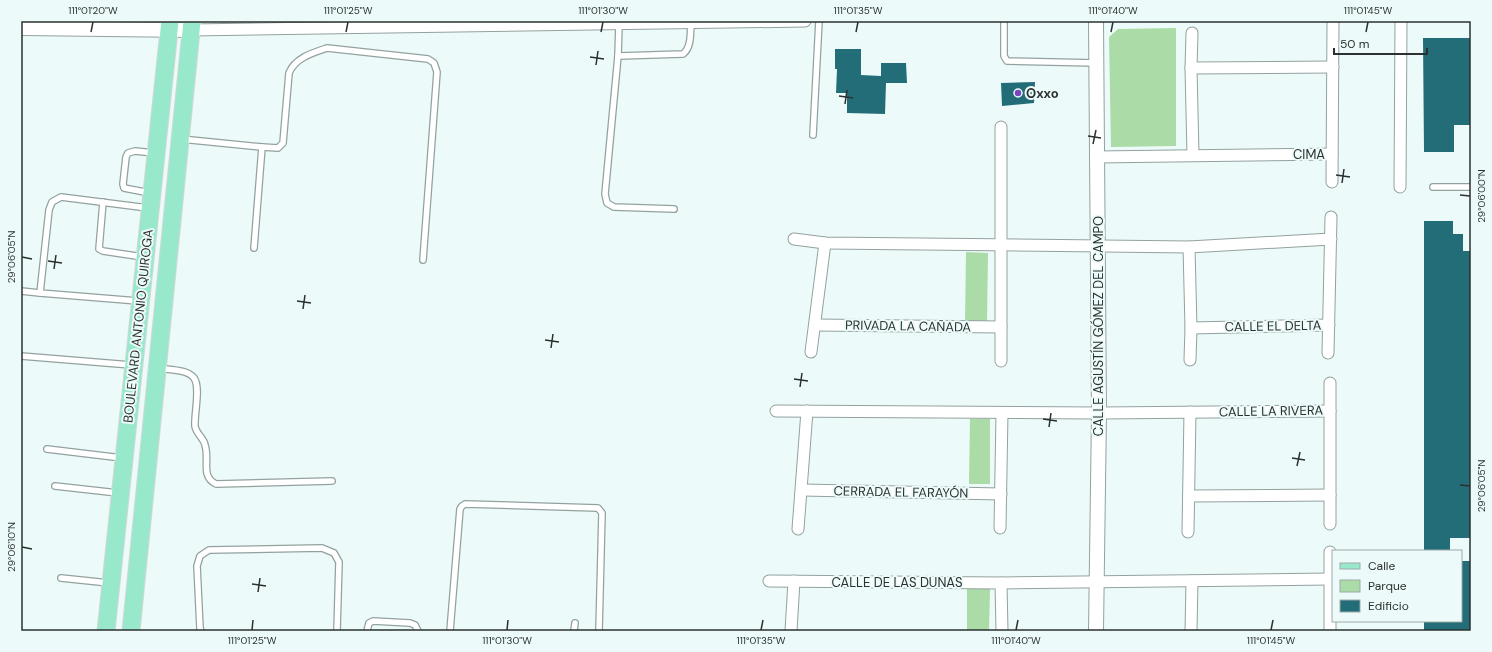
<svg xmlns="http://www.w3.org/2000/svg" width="1492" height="652" viewBox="0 0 1492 652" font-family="'DM Sans',sans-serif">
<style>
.green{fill:#abdba6}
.building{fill:#226d78}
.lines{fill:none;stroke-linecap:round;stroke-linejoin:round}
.service-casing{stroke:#93a19f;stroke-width:8}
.minor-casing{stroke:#93a19f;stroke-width:13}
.tertiary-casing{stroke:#93a19f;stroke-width:16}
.primary-casing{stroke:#d5d6d6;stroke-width:19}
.service{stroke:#fff;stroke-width:5.5}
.minor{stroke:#fff;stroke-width:11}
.tertiary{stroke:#fff;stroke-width:14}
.primary{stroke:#98e9cb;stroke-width:17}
.ticks{fill:none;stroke:#2b3030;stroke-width:1.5}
.poi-dot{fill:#7a45bc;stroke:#ecfbf9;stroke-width:1.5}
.labels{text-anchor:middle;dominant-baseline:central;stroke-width:4;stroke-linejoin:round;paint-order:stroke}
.poi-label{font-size:13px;font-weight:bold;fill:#2b3030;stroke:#ecfbf9;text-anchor:start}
.street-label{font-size:13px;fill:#2b3030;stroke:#ecfbf9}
.neatline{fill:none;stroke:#2b3030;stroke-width:1.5}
.ticks-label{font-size:10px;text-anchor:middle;fill:#2b3030}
</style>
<rect width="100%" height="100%" fill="#ecfbf9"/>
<g class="green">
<path d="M1176,28V146L1111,147L1109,37L1118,29Z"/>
<path d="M966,252L988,253L987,323H965Z"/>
<path d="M970,419H990V484H969Z"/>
<path d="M967,588L990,589L989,631H967Z"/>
</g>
<g class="building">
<path d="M1423,38H1471V125H1454V152H1424Z"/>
<path d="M835,49H861V75L881,76V63H906L907,83H886L885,114L847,113V93H836L837,69H835Z"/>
<path d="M1035,82L1034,103L1002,106L1001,83Z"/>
<path d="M1424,221H1453V234H1463V251H1471V538H1450V551H1424Z"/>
<path d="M1461,561H1471V631H1424V621H1461Z"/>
</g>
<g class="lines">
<defs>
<g id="service">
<path d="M1004,21V56L1007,61L1097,63"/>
<path d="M619,24L618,56L605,194L607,203L614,207L674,209"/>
<path d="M618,56L683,54C692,47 690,33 691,23"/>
<path d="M813,135L819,21"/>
<path d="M181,139L262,147L254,248"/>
<path d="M262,147L278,148L283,143L289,73C295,58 312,53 327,48L428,59L434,63L437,72L423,260"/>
<path d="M1433,187H1471"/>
<path d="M150,193L124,188L123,184L126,157L128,153L135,151L154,153"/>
<path d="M103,202L99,249L103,251L143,257"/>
<path d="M21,291L40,293"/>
<path d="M138,301L40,293L49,210L52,202L61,197L148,208"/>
<path d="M21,356L131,365"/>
<path d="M159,368C169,370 187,369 194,378C201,387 194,414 195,426C196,434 204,438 205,445C210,460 200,476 216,484L332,481"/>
<path d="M47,449L122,458"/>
<path d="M55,486L118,493"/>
<path d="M61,578L109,583"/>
<path d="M201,631L200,628L197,566L200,556L209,550L322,548L334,553L339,562L337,631"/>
<path d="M367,631L369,623L373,621L410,623L415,625L418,631"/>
<path d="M450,631L460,509L462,506L465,504L598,508L602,513L599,631"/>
<path d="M574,631L575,623"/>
</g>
<g id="minor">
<path d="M191,30L805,21"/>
<path d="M1192,33L1191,68L1193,155"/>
<path d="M1191,68L1333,67"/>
<path d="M1001,127V361"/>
<path d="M1096,157L1332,154"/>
<path d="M1332,182L1333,21"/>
<path d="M1400,187L1401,21"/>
<path d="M794,239L825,243L1189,247L1331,239"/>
<path d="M1189,247L1191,328L1190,360"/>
<path d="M815,325L1001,327"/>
<path d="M1191,328L1329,325"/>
<path d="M811,352L825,243"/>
<path d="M1328,353L1331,217"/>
<path d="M1330,383V524"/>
<path d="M776,411L1099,413L1330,411"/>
<path d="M802,490L1001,494"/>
<path d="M1189,496L1330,495"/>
<path d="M1000,528L1002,413"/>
<path d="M798,529L807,411"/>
<path d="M1188,532L1190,412"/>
<path d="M1330,552V631"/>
<path d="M769,581L1001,583L1330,579"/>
<path d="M1001,583L1002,631"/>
<path d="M791,631L794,581"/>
<path d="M1191,631L1192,581"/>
</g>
<g id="tertiary">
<path d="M1096,21L1099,413L1096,631"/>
<path d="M21,28L191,30"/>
</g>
<g id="primary">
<path d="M106,631L170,21"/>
<path d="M131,631L192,21"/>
</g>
</defs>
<use href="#service" class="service-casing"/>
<use href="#minor" class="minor-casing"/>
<use href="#tertiary" class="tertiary-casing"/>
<use href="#primary" class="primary-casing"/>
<use href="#service" class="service"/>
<use href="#minor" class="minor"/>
<use href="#tertiary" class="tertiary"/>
<use href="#primary" class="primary"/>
</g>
<path class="ticks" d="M91,32L93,22M346,32L348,22M601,32L603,22M856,32L858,22M1111,32L1113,22M1366,32L1368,22M590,57L604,59M596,65L598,51M839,96L853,98M845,104L847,90M1088,136L1101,138M1093,144L1096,130M1336,175L1350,177M1342,183L1344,169M1460,195L1470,196M22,257L32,259M48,261L62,263M54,269L56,255M297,301L311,303M303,309L305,295M545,340L559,342M551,348L553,334M794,379L808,381M800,387L802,373M1043,419L1057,421M1049,427L1051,413M1292,458L1305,460M1297,466L1300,452M1460,485L1470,486M22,547L32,549M252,584L266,586M258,592L260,578M252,630L253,620M507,630L508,620M761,630L763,620M1016,630L1018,620M1271,630L1273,620"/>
<circle class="poi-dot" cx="1018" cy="93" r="4"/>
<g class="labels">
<g class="poi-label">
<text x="1026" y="93">Oxxo</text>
</g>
<g class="street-label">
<text x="1309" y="154">CIMA</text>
<text transform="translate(138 326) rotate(-84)">BOULEVARD ANTONIO QUIROGA</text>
<text transform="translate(908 326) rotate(1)">PRIVADA LA CAÑADA</text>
<text transform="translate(1098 326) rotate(-90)">CALLE AGUSTÍN GÓMEZ DEL CAMPO</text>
<text transform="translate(1273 326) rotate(-1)">CALLE EL DELTA</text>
<text transform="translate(1271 411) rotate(-1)">CALLE LA RIVERA</text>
<text transform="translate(901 492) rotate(1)">CERRADA EL FARAYÓN</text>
<text x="897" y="582">CALLE DE LAS DUNAS</text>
</g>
</g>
<rect width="1492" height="652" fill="none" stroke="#ecfbf9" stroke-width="44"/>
<rect x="1332" y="550" width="130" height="72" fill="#ecfbf9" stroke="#9faaa9"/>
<rect x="1340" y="563" width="20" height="6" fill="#98e9cb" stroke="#9faaa9"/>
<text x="1368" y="570" font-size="12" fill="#2b3030">Calle</text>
<rect x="1340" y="580" width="20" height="12" fill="#abdba6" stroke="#9faaa9"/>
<text x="1368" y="590" font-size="12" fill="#2b3030">Parque</text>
<rect x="1340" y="600" width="20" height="12" fill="#226d78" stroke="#9faaa9"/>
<text x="1368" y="610" font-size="12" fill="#2b3030">Edificio</text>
<path d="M1334 48v6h93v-6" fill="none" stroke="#2b3030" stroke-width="2"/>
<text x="1340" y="48" font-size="12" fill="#2b3030" stroke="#ecfbf9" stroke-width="3" paint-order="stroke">50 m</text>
<rect x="22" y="22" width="1448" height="608" class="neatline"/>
<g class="ticks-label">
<text x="93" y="14">111°01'20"W</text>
<text x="348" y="14">111°01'25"W</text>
<text x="603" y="14">111°01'30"W</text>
<text x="858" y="14">111°01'35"W</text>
<text x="1113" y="14">111°01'40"W</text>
<text x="1368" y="14">111°01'45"W</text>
<text transform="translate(1481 196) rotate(-90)" y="4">29°06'00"N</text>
<text transform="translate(11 257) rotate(-90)" y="4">29°06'05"N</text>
<text transform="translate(1481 486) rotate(-90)" y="4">29°06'05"N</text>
<text transform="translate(11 547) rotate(-90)" y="4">29°06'10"N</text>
<text x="252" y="644">111°01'25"W</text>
<text x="507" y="644">111°01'30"W</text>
<text x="761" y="644">111°01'35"W</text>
<text x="1016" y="644">111°01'40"W</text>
<text x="1271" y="644">111°01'45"W</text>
</g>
</svg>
